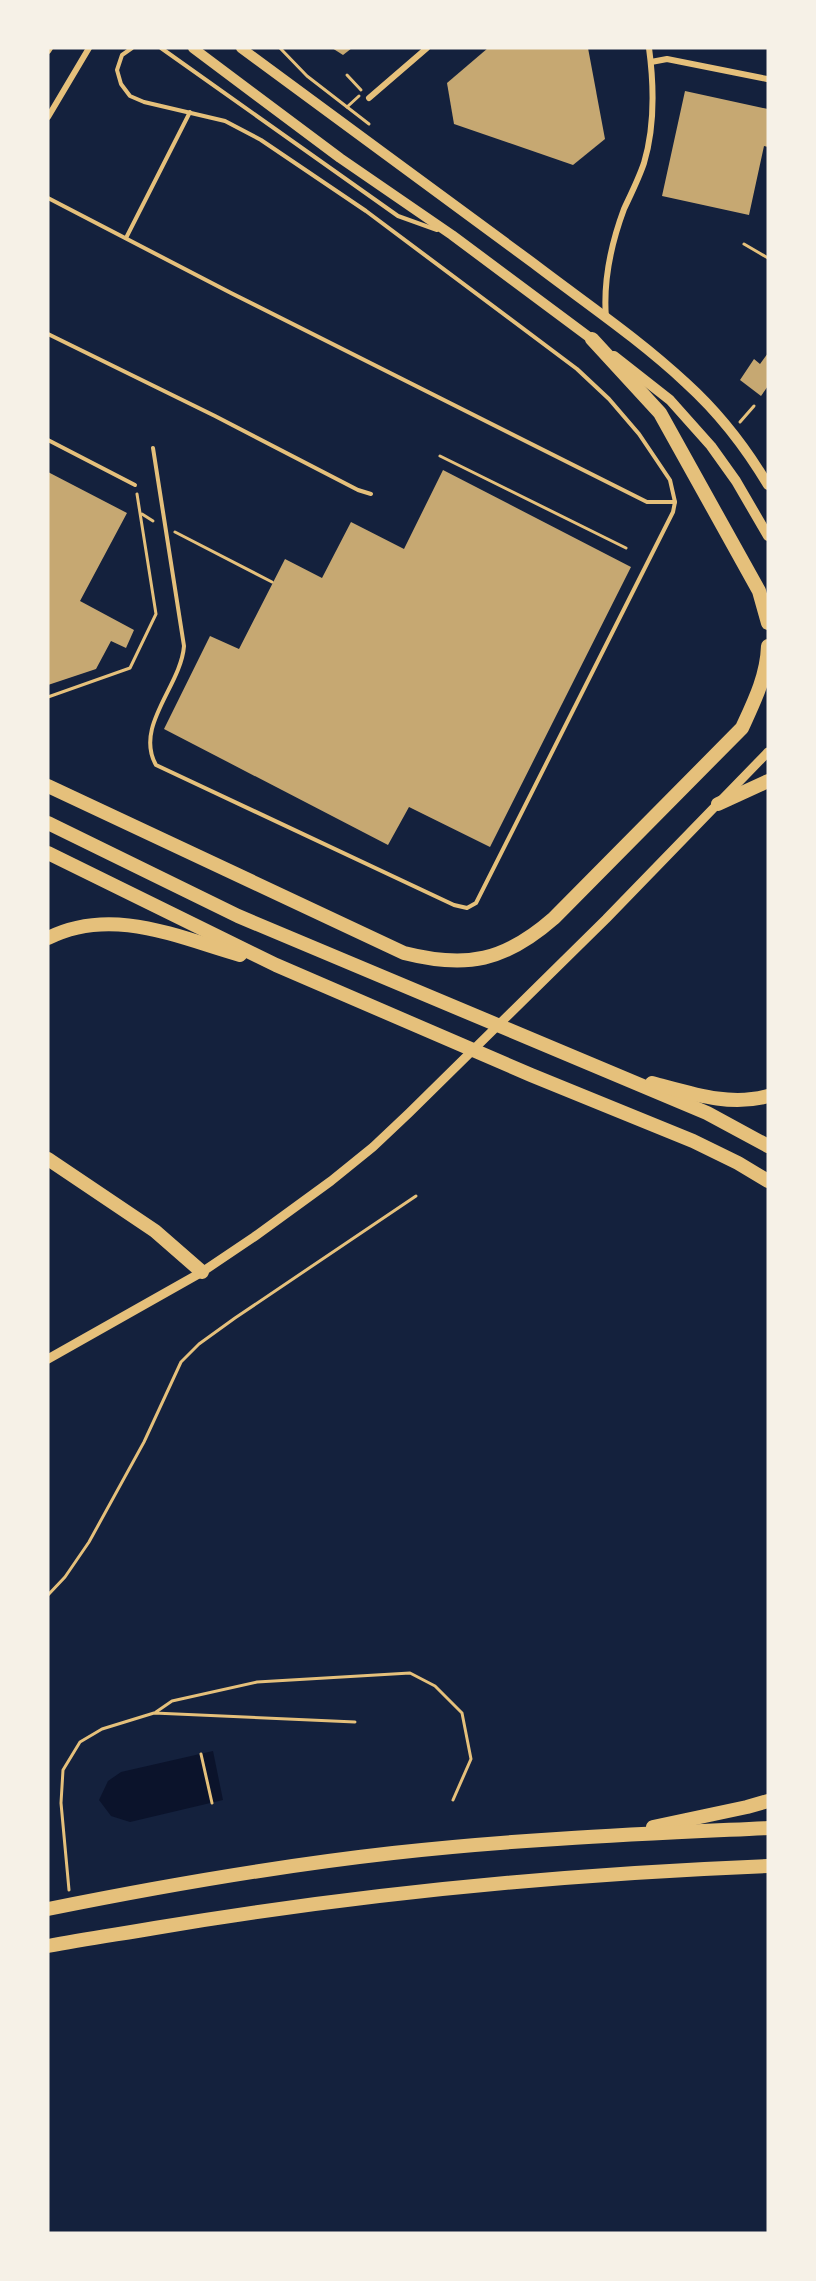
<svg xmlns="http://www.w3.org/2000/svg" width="816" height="2281" viewBox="0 0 816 2281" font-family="Commissioner,sans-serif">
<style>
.water{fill:#0b132b}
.building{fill:#c6a872}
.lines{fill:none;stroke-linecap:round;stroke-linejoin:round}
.path{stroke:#e5c07b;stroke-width:3}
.service{stroke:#e5c07b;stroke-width:4}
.minor{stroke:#e5c07b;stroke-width:6}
.tertiary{stroke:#e5c07b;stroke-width:9}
.secondary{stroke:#e5c07b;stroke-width:10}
.motorway{stroke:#e5c07b;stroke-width:14}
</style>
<rect width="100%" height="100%" fill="#14213d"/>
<path class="water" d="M213,1751L223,1800L130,1822L111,1816L99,1800L108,1781L121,1772Z"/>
<g class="building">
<path d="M332,48H352L343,55Z"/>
<path d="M488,48H588L605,139L573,165L454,124L447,83Z"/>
<path d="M685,91L768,109V147L764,146L749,215L662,196Z"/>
<path d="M768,353V386L761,396L740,380L754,359L760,364Z"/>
<path d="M443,470L631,567L490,847L409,807L388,845L164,729L210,636L239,649L285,559L322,578L351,522L404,549Z"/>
<path d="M48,472L127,513L80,601L134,630L126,648L111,641L96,669L48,685Z"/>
</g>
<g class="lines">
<g class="path">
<path d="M280,48L307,76L369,124"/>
<path d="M347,75L361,90"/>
<path d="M347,107L359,96"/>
<path d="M744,244L768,258"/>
<path d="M740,422L754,406"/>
<path d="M440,456L626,548"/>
<path d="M142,514L153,521"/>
<path d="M175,532L272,582"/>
<path d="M48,697L130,668L156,614L137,494"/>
<path d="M48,1595L65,1577L89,1542L144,1442L181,1362L199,1344L235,1318L416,1196"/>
<path d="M156,1712L172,1701L257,1682L410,1673L435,1686L462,1713L471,1759L453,1800"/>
<path d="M201,1754L212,1803"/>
<path d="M69,1890L61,1803L63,1770L80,1742L102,1729L154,1713L355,1722"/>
</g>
<g class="service">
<path d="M132,48L122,55L117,70L121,84L130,96L144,102L225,121L261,140L366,211L577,369L609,399L639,434L670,480L675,502L673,512L476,903L467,908L454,905L156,765C134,726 181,686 184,646L153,448"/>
<path d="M161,48L398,216L437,230"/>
<path d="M48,198L231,293L647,502H675"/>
<path d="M126,238L190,112"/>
<path d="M48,334L215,416L358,490L371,494"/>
<path d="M48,440L135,485"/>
</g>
<g class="minor">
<path d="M48,51L50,48"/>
<path d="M651,62L667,59L767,79"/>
<path d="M369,98L427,48"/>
<path d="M48,117L89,48"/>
<path d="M606,318C603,281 611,244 624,209C631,194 639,178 644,163C655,126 654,85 649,48"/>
</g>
<path class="tertiary" d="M48,1359L202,1272L254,1237L331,1181L373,1147L409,1113L606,919L768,752"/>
<g class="secondary">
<path d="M193,48L340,158L452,235L597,343"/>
<path d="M241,48C338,120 436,191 533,263C584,302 639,339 686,383C718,412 746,448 768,485"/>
<path d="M614,356L670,400L711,446L736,481L768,536"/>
</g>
<g class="motorway">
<path d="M592,339L660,413L759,591L768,623"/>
<path d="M48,786L404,953C467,969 505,961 554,918L742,728C754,702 767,676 768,646"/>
<path d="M718,804L768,781"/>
<path d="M48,823L238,916L707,1113L768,1146"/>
<path d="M48,853L276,965L531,1075L693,1141L738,1163L768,1181"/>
<path d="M48,938C112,906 177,937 240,955"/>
<path d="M652,1083C690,1093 729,1107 768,1096"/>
<path d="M48,1159L155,1231L202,1272"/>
<path d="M653,1827L747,1807L768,1801"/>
<path d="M48,1909C162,1886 277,1866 393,1853C517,1839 643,1834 768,1828"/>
<path d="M48,1946C84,1939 120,1934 155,1928C358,1894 563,1874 768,1866"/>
</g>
</g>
<rect width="816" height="2281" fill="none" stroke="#f6f1e7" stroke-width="99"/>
</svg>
